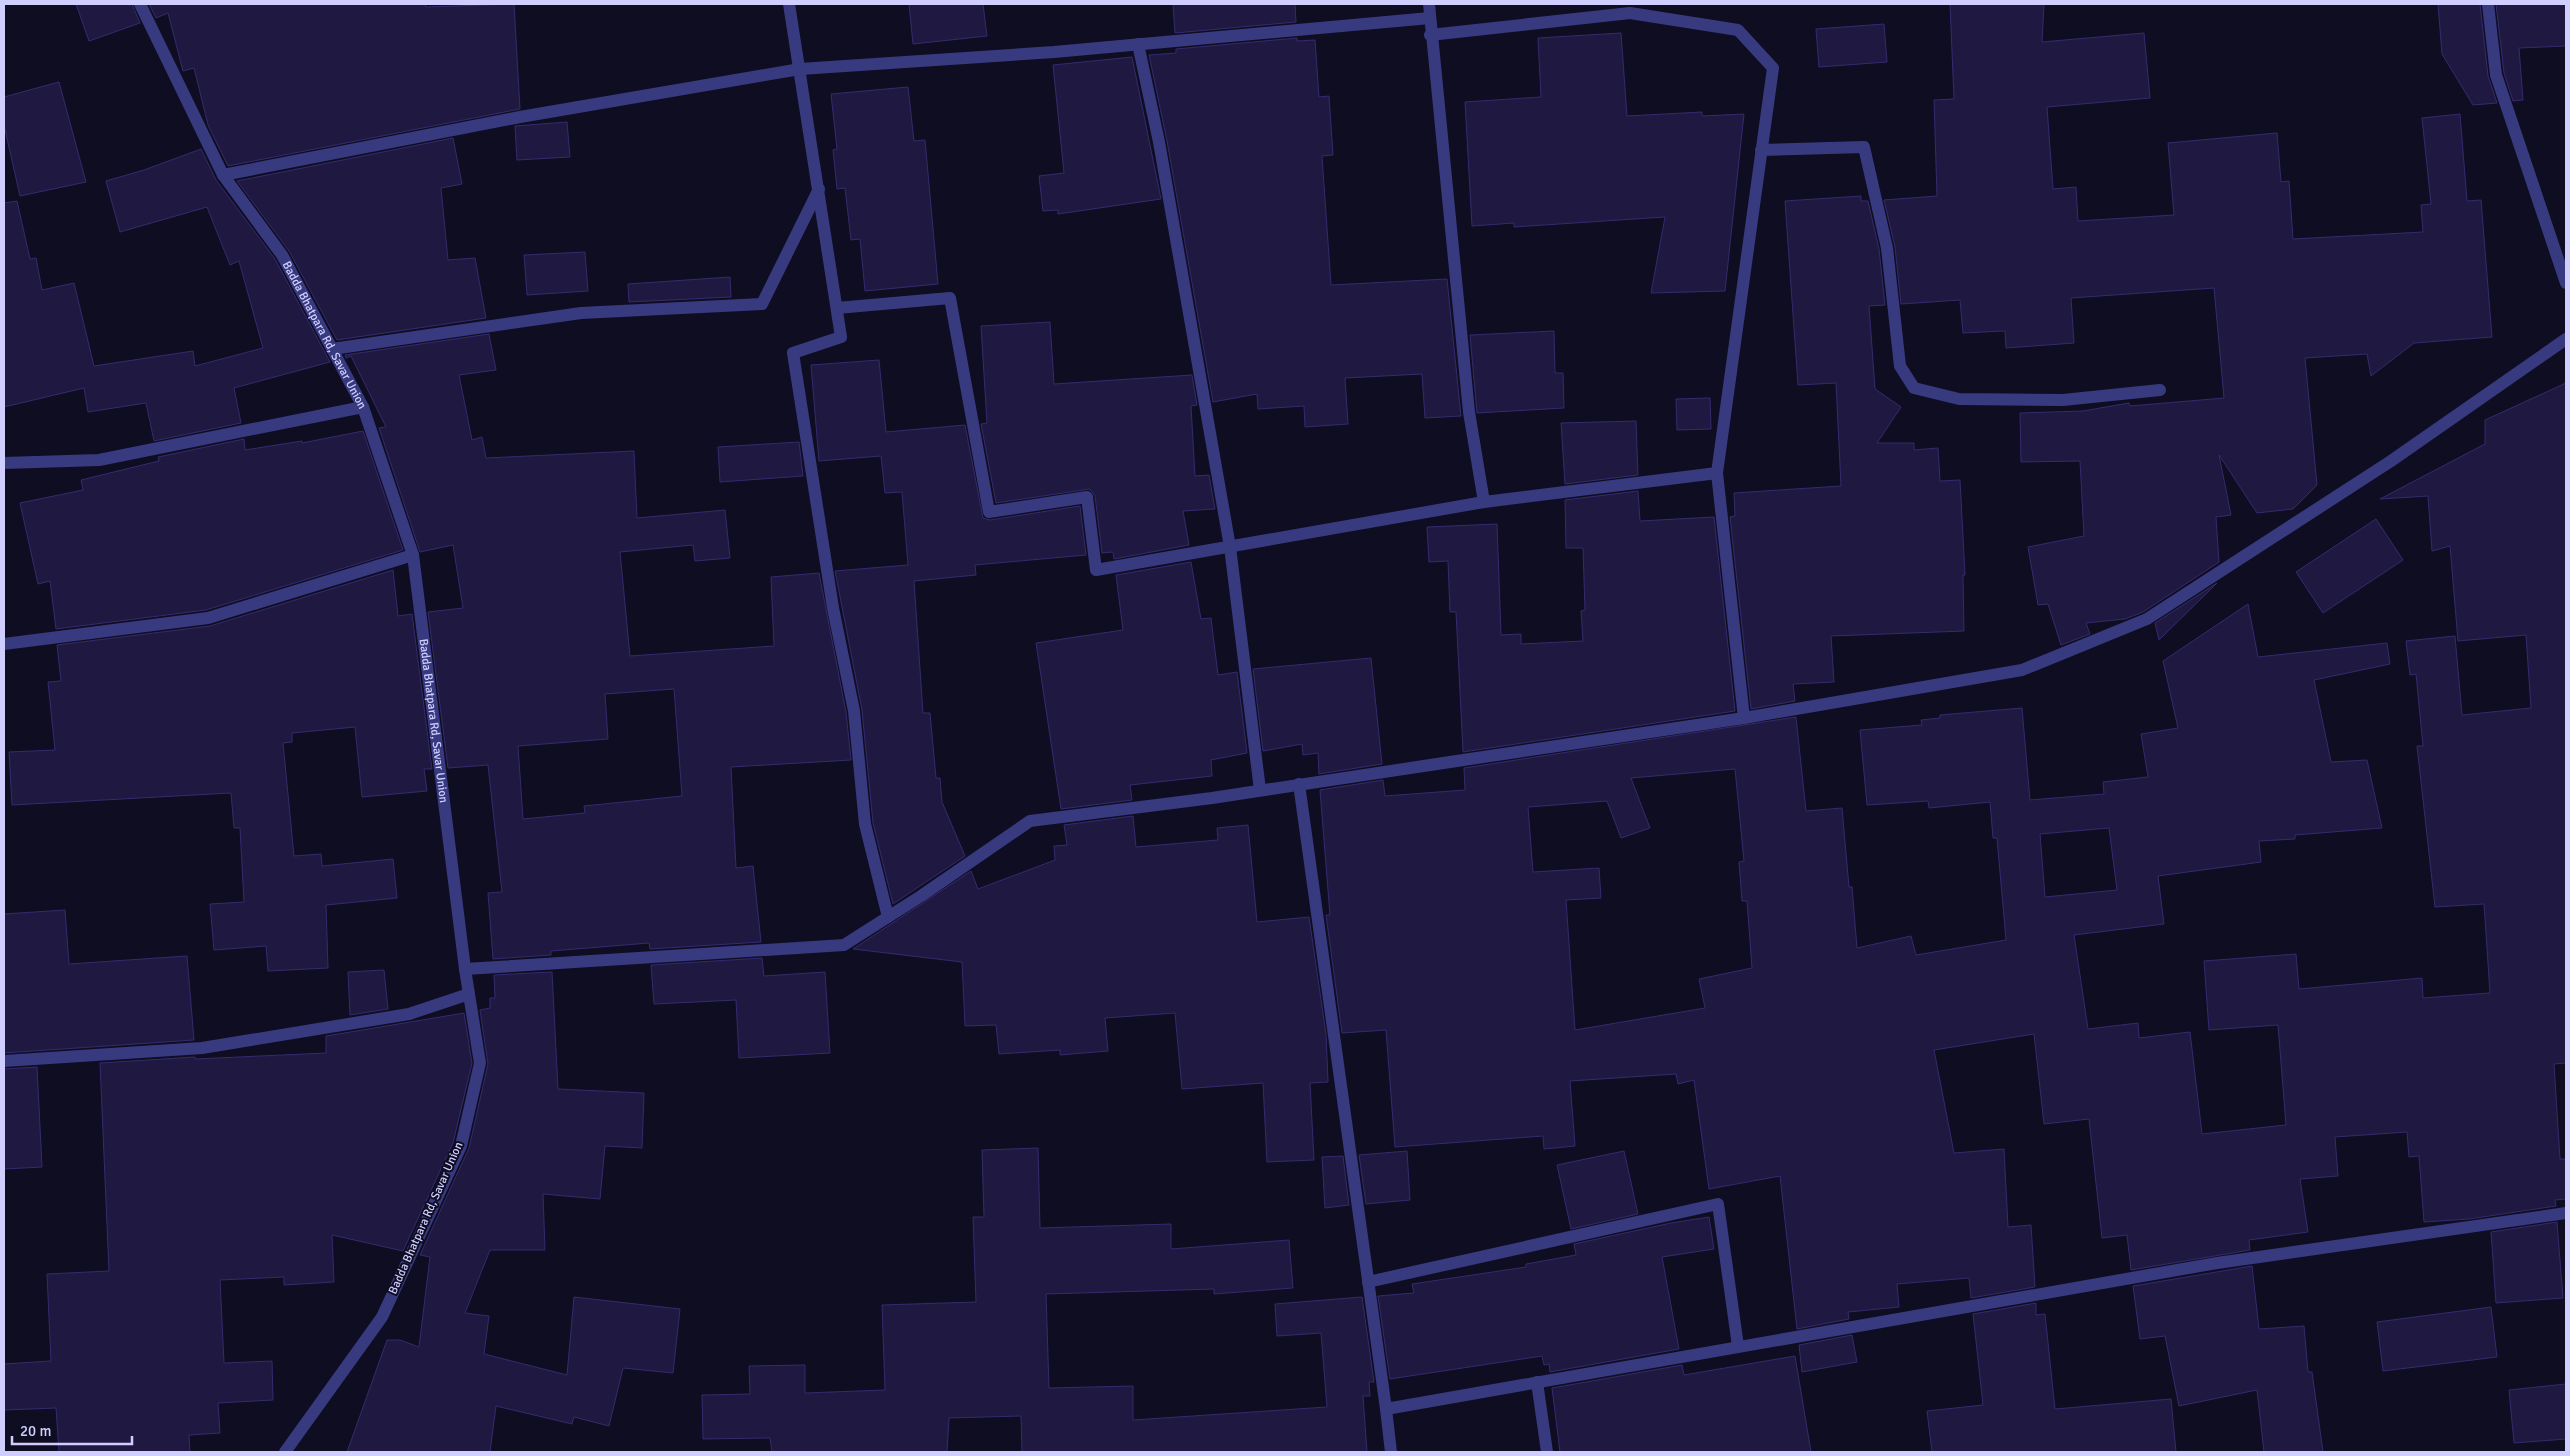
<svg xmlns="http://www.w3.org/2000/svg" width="2570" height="1456" viewBox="0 0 2570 1456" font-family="Signika,sans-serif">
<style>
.building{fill:#1f1942;stroke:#342b6e;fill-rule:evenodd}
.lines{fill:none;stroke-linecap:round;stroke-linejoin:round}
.minor{stroke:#383a80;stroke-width:12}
.labels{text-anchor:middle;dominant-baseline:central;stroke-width:4;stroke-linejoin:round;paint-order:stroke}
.street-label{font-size:12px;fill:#d0ceff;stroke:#0f0d21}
</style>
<rect width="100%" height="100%" fill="#0f0d21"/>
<g class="building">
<path d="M76,4H132L140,23L89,41Z"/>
<path d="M149,4H425L426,7L514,4L520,109L228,166L208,125L194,68L183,71L168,13L156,18Z"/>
<path d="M909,4H983L987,36L913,44Z"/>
<path d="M1173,4H1295L1296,22L1175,33Z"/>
<path d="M1950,4H2044L2042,42L2144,33L2150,98L2047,107L2053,189L2076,187L2078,221L2174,215L2168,143L2277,133L2281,182L2289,181L2293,239L2423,232L2421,205L2431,204L2422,118L2460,114L2467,201L2481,200L2492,337L2414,343L2371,376L2367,354L2305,358L2317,485L2293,509L2257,513L2219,455L2231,515L2216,517L2219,562L2143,612L2125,619L2086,623L2090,634L2061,645L2048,604L2038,605L2028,547L2084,536L2080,461L2021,462L2020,413L2083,411L2129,403L2130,406L2224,398L2214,288L2071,298L2074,343L2006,348L2005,331L1963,333L1960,300L1901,304L1895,247L1884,200L1937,196L1934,100L1954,99Z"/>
<path d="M2438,4H2480L2488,76L2497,103L2473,105L2442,54Z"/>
<path d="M2496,4H2566V46L2519,48L2523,100L2513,101L2504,73Z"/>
<path d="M1884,24L1887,62L1819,67L1816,29Z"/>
<path d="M1621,33L1627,116L1702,112V116L1744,114L1725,291L1651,293L1665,217L1514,227V223L1472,226L1465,102L1541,97L1538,38Z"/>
<path d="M1297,38V41L1315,40L1319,97L1329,96L1333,155L1322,156L1331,285L1447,279L1461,416L1425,418L1422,374L1345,378L1348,424L1305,427L1304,406L1258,409L1257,394L1213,402L1167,141L1149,55L1176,53V49Z"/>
<path d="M1132,57L1161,199L1058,214V210L1043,211L1039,176L1064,173L1053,65Z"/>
<path d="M59,82L86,182L20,196L4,125V97Z"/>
<path d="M908,87L914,141L925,140L938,284L865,291L860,239L851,240L845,188L837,189L833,150L837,149L831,94Z"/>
<path d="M567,122L570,157L517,160L515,126Z"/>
<path d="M453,138L462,184L441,188L448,260L475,258L486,318L337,340L289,251L237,181Z"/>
<path d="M201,149L216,180L275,259L330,362L234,388L241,423L154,441L146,403L88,412L84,388L4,407V203L17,201L30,259L36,258L42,290L74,283L94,366L193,351L195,366L263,348L239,261L230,265L207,207L120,232L106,181L144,170Z"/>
<path d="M1861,196V201H1868L1879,249L1885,305L1869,306L1875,389L1901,407L1877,443H1914V450L1938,448L1940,481L1960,480L1965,575H1963L1964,631L1831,636L1834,682L1793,684L1795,701L1751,709L1730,517L1735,516L1734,493L1841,486L1836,383L1798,385L1785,201Z"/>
<path d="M585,252L588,291L527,295L524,255Z"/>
<path d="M730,277L731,297L629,302L628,284Z"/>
<path d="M1050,322L1054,384L1192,375L1197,405L1191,406L1195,476L1209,475L1215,509L1183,511L1189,545L1114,559L1113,552L1102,553L1095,496L1090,489L996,503L981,424L987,423L981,326Z"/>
<path d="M1554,331L1555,373H1563L1564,408L1477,413L1470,335Z"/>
<path d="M489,334L496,370L459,375L472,440L482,437L486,458L634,451L637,518L725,510L730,558L695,561L693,545L620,552L630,656L774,646L771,577L819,573L846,712L851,760L731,767L736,868L753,866L761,942L650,949L649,943L551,951V955L493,959L488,893L502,892L488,765L448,768L428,612L463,608L453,545L420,552L379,428L386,427L351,356L346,358L345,355ZM674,689L682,796L584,806L585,813L523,819L518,746L608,739L605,694Z"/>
<path d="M879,360L886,432L965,425L983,518L990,520L1080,506L1086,555L975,565L976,575L914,581L923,713H930L936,778H940L942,802L965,856L893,904L873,823L862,710L835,571L908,565L902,492L885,493L881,456L819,461L811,365Z"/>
<path d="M2566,383V1063L2554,1064L2560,1159H2566V1199L2555,1200L2556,1206L2469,1219L2424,1222L2419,1156L2409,1157L2407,1132L2335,1137L2338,1176L2300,1179L2308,1232L2249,1240L2250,1250L2131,1270L2127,1235L2102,1238L2089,1119L2044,1124L2034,1034L1934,1050L1954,1153L2004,1149L2008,1227L2031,1225L2035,1287L1971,1298L1969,1278L1897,1284L1899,1307L1848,1312L1849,1319L1797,1329L1780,1176L1709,1189L1694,1080L1678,1084L1676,1074L1570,1081L1575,1146L1544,1149L1543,1136L1395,1147L1386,1030L1342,1033L1326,915H1330L1320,790L1383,780L1385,796L1465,790L1464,768L1796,717L1806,811L1842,808L1849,887H1852L1857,948L1911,936L1916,955L2006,940L1997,838H1993L1990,802L1929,808L1928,801L1867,805L1860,730L1922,725L1921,720L1940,718V715L2022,708L2030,800L2104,794L2103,782L2148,777L2141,734L2178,728L2163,661L2248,604L2258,657L2387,643L2390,664L2314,680L2331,762L2367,760L2382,828L2295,835V839L2259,841L2261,862L2158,876L2164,924L2074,935L2088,1029L2138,1023L2139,1038L2190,1032L2202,1134L2286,1125L2278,1025L2209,1030L2204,961L2296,954L2299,989L2422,978L2423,998L2490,993L2484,904L2435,907L2417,746H2423L2416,674L2410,675L2406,641L2455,636L2462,715L2531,708L2526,635L2458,641L2450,546L2432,551L2428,496L2380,499L2485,444V420ZM1735,769L1744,861L1739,862L1742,901H1747L1752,968L1699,979L1705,1008L1575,1030L1566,900L1601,898L1599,868L1533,872L1528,807L1607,801L1621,838L1650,828L1631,778ZM2109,828L2117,890L2045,897L2040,834Z"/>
<path d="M1710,398L1711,429L1677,430L1676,399Z"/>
<path d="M1636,421L1638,475L1565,484L1561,423Z"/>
<path d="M363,431L403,550L206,610L56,629L50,581L38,584L20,503L83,490L81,480L159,461L158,457L244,439L245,450L302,441V443Z"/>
<path d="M799,442L803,476L720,482L718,447Z"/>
<path d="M1638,491L1640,521L1714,517L1735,711L1463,752L1456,612H1450L1448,561L1429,562L1427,527L1497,524L1501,635L1521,634V644L1583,641L1581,611L1585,610L1583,548H1566L1565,500Z"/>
<path d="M2376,519L2403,560L2323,613L2296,572Z"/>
<path d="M1191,562L1201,619L1211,618L1218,675L1237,672L1247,753L1211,760L1212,776L1130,785L1132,800L1061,809L1036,643L1123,630L1116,575Z"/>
<path d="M393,570L398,616L412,614L432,769H424L427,791L362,797L355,727L292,733V742L283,743L294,856L321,854L322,866L393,859L397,898L326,905L328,968L268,971L266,946L214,950L210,904L244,902L240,828H234L231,793L12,805L9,752L55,750L48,682L61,681L57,645L210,626Z"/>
<path d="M2217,583L2159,640L2155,623Z"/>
<path d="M1371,658L1382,764L1319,774L1318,753L1303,755L1302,744L1263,751L1253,669Z"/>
<path d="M1133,816L1136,847L1218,840L1217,828L1248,825L1257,922L1309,917L1326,1034L1328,1082L1310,1083L1314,1160L1267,1162L1263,1083L1182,1089L1175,1013L1105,1018L1108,1051L1060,1055V1050L999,1054L996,1025L965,1026L962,962L853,949L971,871L978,889L1055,860L1054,846L1067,845L1064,825Z"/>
<path d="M65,910L69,964L187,956L194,1040L4,1053V914Z"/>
<path d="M762,958L764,976L825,972L830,1053L739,1058L736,1000L654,1004L651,965Z"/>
<path d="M384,970L388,1009L350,1015L348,972Z"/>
<path d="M552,972L558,1089L644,1093L642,1148L605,1146L600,1199L543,1194L545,1250H490L465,1313L489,1316L484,1354L567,1375L574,1297L680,1309L673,1373L623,1368L609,1426L574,1417L572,1424L496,1406L490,1452H347L387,1340H400L419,1347L430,1257L420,1255L469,1148L488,1064L480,1010L490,1008V998H495L494,975Z"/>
<path d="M464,1013L472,1063L453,1143L403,1251L332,1235L334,1282L284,1285V1277L220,1280L224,1363L272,1361L273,1400L218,1403L220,1433L189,1435L190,1452H59L56,1408L4,1410V1364L51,1361L47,1274L109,1271L100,1063L195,1057V1059L326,1053V1036Z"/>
<path d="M37,1067L42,1167L4,1169V1069Z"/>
<path d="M1038,1148L1040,1228L1171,1224V1249L1289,1240L1293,1288L1214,1294V1289L1046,1294L1049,1388L1133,1386V1420L1327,1407L1321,1333L1277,1336L1275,1304L1362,1297L1374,1382H1369L1370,1396H1363L1367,1452H1022L1021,1416L949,1418L947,1452H772L770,1438L703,1439L702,1395L750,1394L749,1366L805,1365V1393L885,1390L882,1305L976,1302L973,1217H984L982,1150Z"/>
<path d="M1407,1151L1410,1200L1366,1204L1359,1155Z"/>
<path d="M1624,1151L1638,1214L1571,1229L1557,1165Z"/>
<path d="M1343,1156L1349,1205L1325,1208L1322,1157Z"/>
<path d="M1709,1217L1714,1249L1662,1257L1679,1349L1550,1372L1549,1364L1544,1365L1542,1356L1390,1379L1378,1296L1414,1293L1412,1284L1526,1267V1264L1576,1255L1574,1244L1671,1223Z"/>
<path d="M2557,1222L2563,1298L2496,1303L2491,1232Z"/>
<path d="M2252,1266L2259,1329L2304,1326L2308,1372H2312L2323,1452H2264L2257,1390L2179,1406L2165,1336L2140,1339L2133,1286Z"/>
<path d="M2036,1303V1315L2045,1314L2055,1409L2171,1399L2176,1452H1932L1927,1411L1983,1405L1973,1314Z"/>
<path d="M2491,1307L2497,1357L2383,1371L2377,1322Z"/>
<path d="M1852,1335L1857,1362L1802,1372L1799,1345Z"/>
<path d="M1795,1356L1811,1452H1560L1552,1388L1682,1365L1684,1375Z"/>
<path d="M2566,1384V1439L2514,1443L2509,1390Z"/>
</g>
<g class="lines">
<g class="minor">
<path id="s1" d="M140,4L223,175L282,255L363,407L413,555L465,969L480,1063L461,1146L382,1317L285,1452"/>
<path d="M789,4L841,337L793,353L833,608L854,711L865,824L888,917"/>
<path d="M1429,4L1469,412L1484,502L1717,473L1744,718"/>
<path d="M2488,4L2496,75L2566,283"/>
<path d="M1430,35L1630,13L1738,30L1773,68L1717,473"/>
<path d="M1138,44L1159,142L1230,547L1260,790"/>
<path d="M1761,150L1864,147L1887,248L1900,366L1914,388L1959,399L2063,400L2160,390"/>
<path d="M223,175L520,117L800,69L1054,52L1430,18"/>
<path d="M837,308L950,298L989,512L1087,497L1096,570L1484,502"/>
<path d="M332,349L581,313L762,304L819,189"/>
<path d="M4,463L99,460L363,407"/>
<path d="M4,644L208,618L413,555"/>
<path d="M1299,784L1386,1409"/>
<path d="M465,969L844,945L921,896L1030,821L1212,798L1450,762L1744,718L2022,670L2147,619L2391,461L2566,339"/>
<path d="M4,1061L202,1048L409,1014L469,994"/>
<path d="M1368,1282L1718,1204L1738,1346"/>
<path d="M1537,1382L1547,1452"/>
<path d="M1391,1452L1386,1409L2217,1263L2566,1213"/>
</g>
</g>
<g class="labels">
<g class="street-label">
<text stroke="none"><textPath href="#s1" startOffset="380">Badda Bhatpara Rd, Savar Union</textPath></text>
<text stroke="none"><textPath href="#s1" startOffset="785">Badda Bhatpara Rd, Savar Union</textPath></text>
<text transform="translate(426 1218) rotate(-66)">Badda Bhatpara Rd, Savar Union</text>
</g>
</g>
<rect width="2570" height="1456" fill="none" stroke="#d0ceff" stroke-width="10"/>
<path d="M12 1436v8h120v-8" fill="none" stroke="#d0ceff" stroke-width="2.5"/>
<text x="20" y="1436" font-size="15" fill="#d0ceff" stroke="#0f0d21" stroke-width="4" paint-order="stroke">20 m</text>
</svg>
